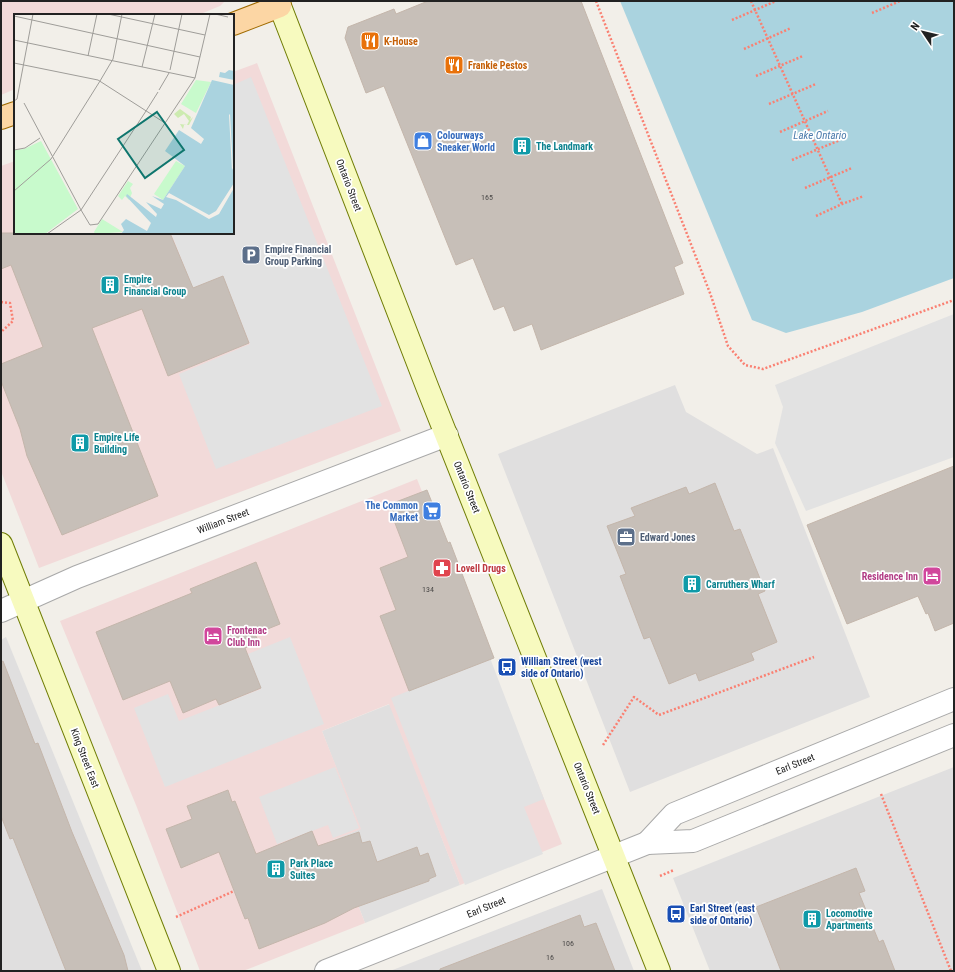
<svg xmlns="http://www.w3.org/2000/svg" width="955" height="972" viewBox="0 0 955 972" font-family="'Roboto Condensed',sans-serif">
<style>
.residential{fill:#e0dfdf}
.commercial{fill:#f2dad9}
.parking{fill:#e2e2e2}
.water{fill:#aad3df}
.building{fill:#c7bfb8;stroke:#c4b6ab}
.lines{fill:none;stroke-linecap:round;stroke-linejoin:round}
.street-casing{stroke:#a9a9a9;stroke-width:24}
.secondary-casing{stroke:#707d05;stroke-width:24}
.primary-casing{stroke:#a06b00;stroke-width:24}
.path{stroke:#fa8072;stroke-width:2.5;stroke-dasharray:2 2;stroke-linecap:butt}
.street{stroke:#fff;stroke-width:22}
.secondary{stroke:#f7fabf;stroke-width:22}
.primary{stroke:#fcd6a4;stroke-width:22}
.labels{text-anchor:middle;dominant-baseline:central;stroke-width:3.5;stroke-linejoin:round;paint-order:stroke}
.number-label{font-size:8px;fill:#4b4948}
.food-label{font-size:10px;font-weight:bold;fill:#c56008;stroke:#fff;text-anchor:start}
.shop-label{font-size:10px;font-weight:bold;fill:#366cbe;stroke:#fff;text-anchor:start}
.culture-label{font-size:10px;font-weight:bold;fill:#0d838f;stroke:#fff;text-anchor:start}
.street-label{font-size:10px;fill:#222;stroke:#fff}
.service-label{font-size:10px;font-weight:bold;fill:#4e5e75;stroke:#fff;text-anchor:start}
.health-label{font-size:10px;font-weight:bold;fill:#be3a42;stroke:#fff;text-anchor:start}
.hotel-label{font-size:10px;font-weight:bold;fill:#b23c85;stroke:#fff;text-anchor:end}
.transit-label{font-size:10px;font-weight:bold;fill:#164399;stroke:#fff;text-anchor:start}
.water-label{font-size:11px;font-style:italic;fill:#4a7aab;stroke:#fff}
.inset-road{fill:none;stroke:#9f9d99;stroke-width:1}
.view{fill:#0f766e;fill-opacity:0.15;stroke:#0f766e;stroke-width:2}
.inset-edge{fill:none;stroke:#222;stroke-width:2}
</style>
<rect width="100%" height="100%" fill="#f2efe9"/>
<g class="residential">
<path d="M675,385L686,412L757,454L773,448L870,697L630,792L498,454Z"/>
<path d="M6,637L142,971H1V640Z"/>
<path d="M390,704L460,885L365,923L333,840L360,829L322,731Z"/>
<path d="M954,767V971H710L673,878Z"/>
<path d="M602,889L634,971H390Z"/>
</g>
<g class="commercial">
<path d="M1,1H225L220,6L198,15H15V89L1,95Z"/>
<path d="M257,63L401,431L39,568L1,471V166L15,161V233H233V72Z"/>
<path d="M417,479L562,844L460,885L389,704L322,731L361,829L333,840L365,923L243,971H200L136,805L60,621Z"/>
</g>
<g class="parking">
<path d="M251,77L382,406L216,469L179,374L250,344L223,276L193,288L171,233H233V85Z"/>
<path d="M954,314V457L806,511L775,443L783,407L775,385Z"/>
<path d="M290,637L324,724L165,787L134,708L168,694L179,721L261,689L248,654Z"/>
<path d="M490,658L544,799L524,807L543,854L465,885L391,698Z"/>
<path d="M335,767L359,828L333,838L328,825L277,844L259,797Z"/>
</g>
<path class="water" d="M620,1H954V278L862,312L786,333L752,320Z"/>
<g class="building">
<path d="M428,1H581L683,263L674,267L684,294L541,350L532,324L514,331L504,306L494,310L473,258L456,265L384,86L366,93L345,38L348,27L394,9L396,14Z"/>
<path d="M1,233H170L193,288L223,276L249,343L168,376L142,309L92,328L158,496L62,535L27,456L20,429L1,381V364L43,347L11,265L1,269Z"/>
<path d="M954,466V623L935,631L928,613L926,614L918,596L847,624L807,525Z"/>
<path d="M715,483L734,531L740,529L765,591L758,594L777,642L751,653L754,660L699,681L696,673L669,684L650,637L644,639L620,576L626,574L607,526L635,516L631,508L686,487L689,494Z"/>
<path d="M427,490L448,543L450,542L494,658L409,691L380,616L396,610L380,568L408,557L388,505Z"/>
<path d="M256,562L280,624L255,634L259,643L245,648L261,688L219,705L216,699L183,713L170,681L123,700L96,632L192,593L190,589Z"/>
<path d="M3,661L35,744L38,743L72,832L124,955L128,971H66L13,838L10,839L1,816V662Z"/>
<path d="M228,790L232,802L235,801L256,854L312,831L318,846L359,832L362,843L370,841L377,862L417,847L420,856L428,853L436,876L429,879V881L354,908L325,923L259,949L248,918L245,919L219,852L181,868L166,829L192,819L187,806Z"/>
<path d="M856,868L865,891L859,893L879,942L883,940L895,971H781L756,907Z"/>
<path d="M580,915L584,927L596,923L615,971H440V969Z"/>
</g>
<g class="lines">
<defs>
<g id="street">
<path d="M1,611L77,577L447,435"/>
<path d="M647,843L674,814L954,699"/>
<path d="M326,971L647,843L693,841L954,735"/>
</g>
<g id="secondary">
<path d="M278,1L428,389L659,971"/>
<path d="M1,544L169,971"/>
</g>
<g id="primary">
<path d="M233,24L280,6"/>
<path d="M1,118L15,113"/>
</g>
</defs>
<use href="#street" class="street-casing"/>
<use href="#secondary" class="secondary-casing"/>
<use href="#primary" class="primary-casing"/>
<g class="path">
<path d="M596,1L710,293L728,346L745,365L763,369L954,300"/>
<path d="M751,1L842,204"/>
<path d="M872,13L900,1"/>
<path d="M732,20L776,1"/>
<path d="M744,49L791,28"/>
<path d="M756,76L803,56"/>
<path d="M769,104L816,84"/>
<path d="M780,132L828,111"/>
<path d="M792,160L840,140"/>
<path d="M805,188L852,168"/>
<path d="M816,216L842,204L864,196"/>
<path d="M1,302L10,303L13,321L1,332"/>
<path d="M603,745L634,697L659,715L814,657"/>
<path d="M881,794L951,971"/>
<path d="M660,876L674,870"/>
<path d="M176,917L234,891"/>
</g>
<use href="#street" class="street"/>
<use href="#secondary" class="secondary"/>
<use href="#primary" class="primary"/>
</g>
<defs>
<symbol id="restaurant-square" viewBox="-11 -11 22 22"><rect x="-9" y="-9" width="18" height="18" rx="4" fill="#e8710a" stroke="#fff"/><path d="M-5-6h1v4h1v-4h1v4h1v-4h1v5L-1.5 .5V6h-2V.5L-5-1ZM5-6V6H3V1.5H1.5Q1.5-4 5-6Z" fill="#fff"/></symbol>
<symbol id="shop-square" viewBox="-11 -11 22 22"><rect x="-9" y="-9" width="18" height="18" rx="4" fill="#3f7fe0" stroke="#fff"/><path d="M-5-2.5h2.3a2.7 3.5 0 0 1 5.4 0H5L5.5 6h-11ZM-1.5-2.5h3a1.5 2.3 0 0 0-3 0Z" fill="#fff"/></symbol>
<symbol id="building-square" viewBox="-11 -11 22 22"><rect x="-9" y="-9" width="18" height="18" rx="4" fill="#0f9aa8" stroke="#fff"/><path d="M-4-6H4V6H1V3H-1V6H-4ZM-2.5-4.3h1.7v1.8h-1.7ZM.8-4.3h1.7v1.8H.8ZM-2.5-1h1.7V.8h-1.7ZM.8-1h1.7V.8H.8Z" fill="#fff"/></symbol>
<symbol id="parking-square" viewBox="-11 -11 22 22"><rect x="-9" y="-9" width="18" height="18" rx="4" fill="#5c6f8a" stroke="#fff"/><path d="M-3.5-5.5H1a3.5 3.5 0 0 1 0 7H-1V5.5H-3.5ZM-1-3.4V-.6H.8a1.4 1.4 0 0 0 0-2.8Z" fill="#fff"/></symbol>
<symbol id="supermarket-square" viewBox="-11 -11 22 22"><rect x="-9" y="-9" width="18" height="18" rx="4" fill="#3f7fe0" stroke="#fff"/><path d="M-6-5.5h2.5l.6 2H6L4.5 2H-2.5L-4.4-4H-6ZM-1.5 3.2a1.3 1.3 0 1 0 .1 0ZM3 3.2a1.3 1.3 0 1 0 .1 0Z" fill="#fff"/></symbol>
<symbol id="office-square" viewBox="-11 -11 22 22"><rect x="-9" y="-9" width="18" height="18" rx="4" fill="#5c6f8a" stroke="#fff"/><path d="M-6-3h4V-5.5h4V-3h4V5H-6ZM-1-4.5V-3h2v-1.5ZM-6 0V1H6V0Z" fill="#fff"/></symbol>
<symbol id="pharmacy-square" viewBox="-11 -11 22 22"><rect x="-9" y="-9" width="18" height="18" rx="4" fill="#e0444e" stroke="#fff"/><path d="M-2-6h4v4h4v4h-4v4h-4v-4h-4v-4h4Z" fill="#fff"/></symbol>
<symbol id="hotel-square" viewBox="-11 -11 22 22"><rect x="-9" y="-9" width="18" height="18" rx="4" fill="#d1479c" stroke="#fff"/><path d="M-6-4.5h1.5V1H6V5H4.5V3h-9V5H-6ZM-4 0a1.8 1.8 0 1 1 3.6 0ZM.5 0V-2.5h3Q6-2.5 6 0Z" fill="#fff"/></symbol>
<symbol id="bus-square" viewBox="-11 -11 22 22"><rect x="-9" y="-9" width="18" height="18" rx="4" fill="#1a4fb4" stroke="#fff"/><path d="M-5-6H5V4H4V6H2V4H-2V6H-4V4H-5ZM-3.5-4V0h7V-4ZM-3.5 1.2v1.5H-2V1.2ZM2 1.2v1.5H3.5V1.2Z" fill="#fff"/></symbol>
</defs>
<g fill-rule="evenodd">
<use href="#restaurant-square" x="359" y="30" width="22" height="22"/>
<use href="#restaurant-square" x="443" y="54" width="22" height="22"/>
<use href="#shop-square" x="412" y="130" width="22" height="22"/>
<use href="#building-square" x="511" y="135" width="22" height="22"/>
<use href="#parking-square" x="240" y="244" width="22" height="22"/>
<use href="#building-square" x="99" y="274" width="22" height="22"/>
<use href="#building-square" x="69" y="432" width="22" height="22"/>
<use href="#supermarket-square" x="421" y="500" width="22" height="22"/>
<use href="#office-square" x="615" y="526" width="22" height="22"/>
<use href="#pharmacy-square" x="431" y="557" width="22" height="22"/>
<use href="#hotel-square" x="921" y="565" width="22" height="22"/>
<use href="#building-square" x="681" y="573" width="22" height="22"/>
<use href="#hotel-square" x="202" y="625" width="22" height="22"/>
<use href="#bus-square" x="496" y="656" width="22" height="22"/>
<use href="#building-square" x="265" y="858" width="22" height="22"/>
<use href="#bus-square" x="665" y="903" width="22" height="22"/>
<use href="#building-square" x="801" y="908" width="22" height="22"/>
</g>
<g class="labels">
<g class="number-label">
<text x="487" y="197">165</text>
<text x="428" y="589">134</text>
<text x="568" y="943">106</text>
<text x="550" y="957">16</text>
</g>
<g class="food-label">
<text x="384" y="41">K-House</text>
<text x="468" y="65">Frankie Pestos</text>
</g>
<g class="shop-label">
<text x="437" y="135">Colourways<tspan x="437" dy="12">Sneaker World</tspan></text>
<text x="418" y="505" text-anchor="end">The Common<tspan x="418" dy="12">Market</tspan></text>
</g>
<g class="culture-label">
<text x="536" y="146">The Landmark</text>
<text x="124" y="279">Empire<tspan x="124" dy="12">Financial Group</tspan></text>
<text x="94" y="437">Empire Life<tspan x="94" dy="12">Building</tspan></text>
<text x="706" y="584">Carruthers Wharf</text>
<text x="290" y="863">Park Place<tspan x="290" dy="12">Suites</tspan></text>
<text x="826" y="913">Locomotive<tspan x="826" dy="12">Apartments</tspan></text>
</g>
<g class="street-label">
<text transform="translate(349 185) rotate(69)">Ontario Street</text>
<text transform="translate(467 487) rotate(68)">Ontario Street</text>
<text transform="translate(223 521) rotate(-21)">William Street</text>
<text transform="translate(85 758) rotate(69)">King Street East</text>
<text transform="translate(795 764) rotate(-22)">Earl Street</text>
<text transform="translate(587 788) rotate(68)">Ontario Street</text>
<text transform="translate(486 907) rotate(-22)">Earl Street</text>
</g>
<g class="service-label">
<text x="265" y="249">Empire Financial<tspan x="265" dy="12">Group Parking</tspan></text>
<text x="640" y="537">Edward Jones</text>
</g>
<g class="health-label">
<text x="456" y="568">Lovell Drugs</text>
</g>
<g class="hotel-label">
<text x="918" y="576">Residence Inn</text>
<text x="227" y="630" text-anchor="start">Frontenac<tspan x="227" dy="12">Club Inn</tspan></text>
</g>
<g class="transit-label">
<text x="521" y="661">William Street (west<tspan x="521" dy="12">side of Ontario)</tspan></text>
<text x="690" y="908">Earl Street (east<tspan x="690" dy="12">side of Ontario)</tspan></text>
</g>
<g class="water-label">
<text x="820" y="135">Lake Ontario</text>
</g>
</g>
<g transform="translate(14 14)">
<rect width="220" height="220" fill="#f2efe9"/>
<path d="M166,95L177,103L176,106L179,103L175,111H170L169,115L166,110L173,111L175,107L170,100L164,104L160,100Z" fill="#cdebb0"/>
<path d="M182,66L197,68L182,99L167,90ZM27,127L64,195L31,220H0V136L10,135ZM162,147L171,152L149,186L140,180ZM114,167L119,170L116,174L118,179L115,186L111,182L108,186L104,182ZM88,205L109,218L81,220L80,218Z" fill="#c8facc"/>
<path d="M215,56L220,57V66L205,63L206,58L211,59ZM198,66L220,71V220H107L110,216L107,210L112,205L133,217L137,209L112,182L113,180L142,203L143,200L132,188L147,195L150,190L138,182L149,186L171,152L151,137L165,116L187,130L190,125L177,114Z" fill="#aad3df"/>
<path d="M216,100L219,154L218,156L215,101ZM220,169V174L205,200L195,205L162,186L152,183L155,179L195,201L202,197Z" fill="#f2efe9"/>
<path class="inset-road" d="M94,0L191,21M201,0L214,3M0,2L186,43M0,26L181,64M74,42L83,0M0,49L84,66L151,109M128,53L141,0M156,56L168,0M86,67L99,45L108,0M145,76L155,59M0,87L3,85L19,0M10,89L67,196L132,97M132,97L144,78M0,136L11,134L26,124M0,177L37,145L86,67M33,220L67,196L76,211L84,210L181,64L196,0"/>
<path class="view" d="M143,98L170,136L131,164L104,125Z"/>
<rect width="220" height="220" class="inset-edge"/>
</g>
<rect width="955" height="972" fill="none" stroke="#222222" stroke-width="4"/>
<g transform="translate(923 32) rotate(305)" stroke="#ffffff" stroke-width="3" paint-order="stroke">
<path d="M0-3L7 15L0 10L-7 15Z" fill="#222222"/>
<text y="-6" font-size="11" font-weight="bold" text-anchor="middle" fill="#222222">N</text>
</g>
</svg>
